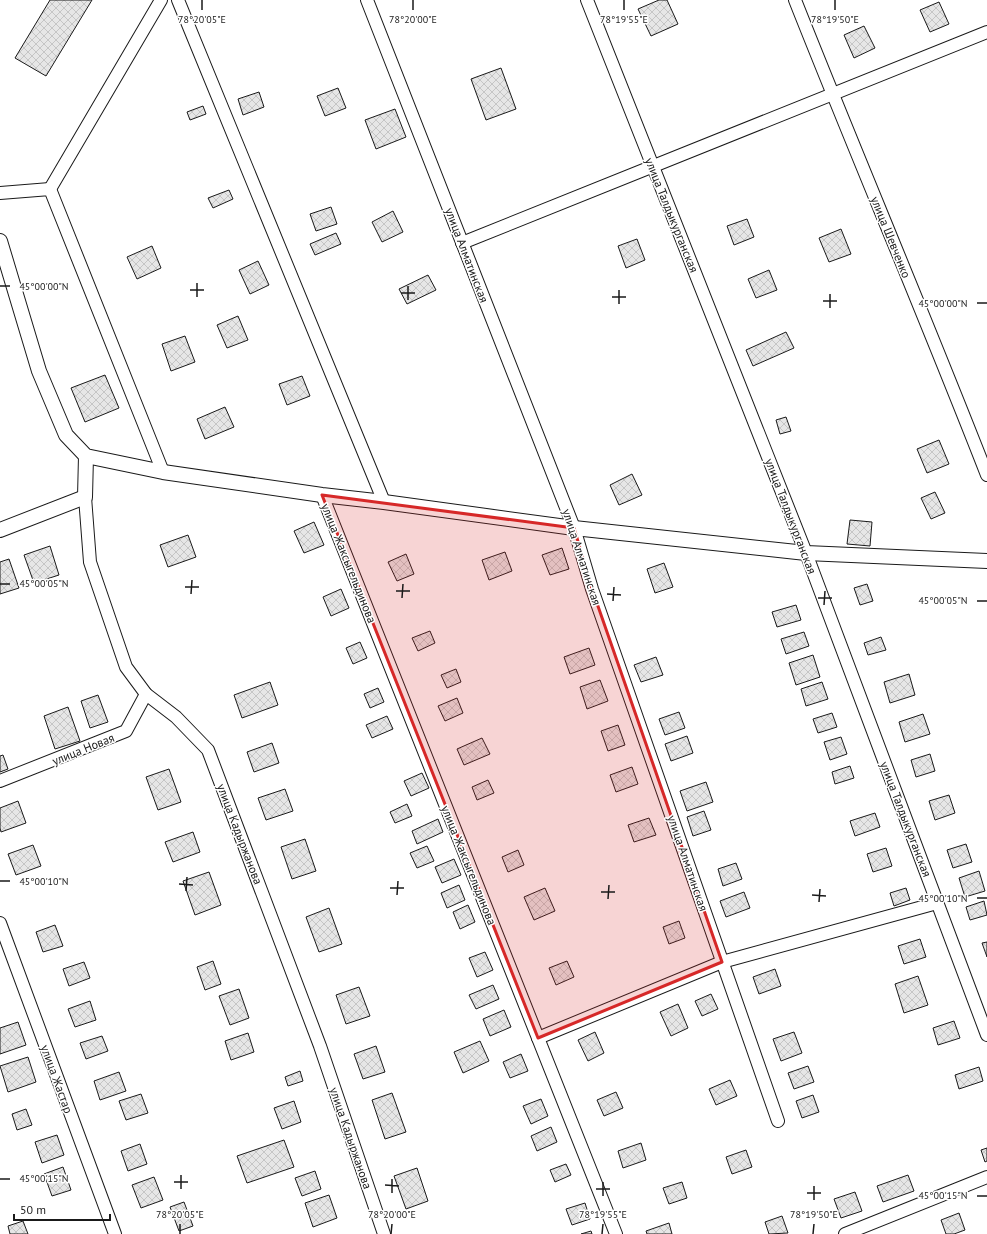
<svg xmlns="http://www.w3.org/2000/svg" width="987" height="1234" viewBox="0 0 987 1234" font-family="'PT Sans',sans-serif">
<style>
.building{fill:url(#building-cross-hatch);stroke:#1a1a1a}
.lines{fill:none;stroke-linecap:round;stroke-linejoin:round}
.minor-casing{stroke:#1a1a1a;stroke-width:14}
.tertiary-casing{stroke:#1a1a1a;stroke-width:16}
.minor{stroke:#fff;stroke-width:12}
.tertiary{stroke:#fff;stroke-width:14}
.marked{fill:#d62828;fill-opacity:0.2;stroke:#d62828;stroke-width:3;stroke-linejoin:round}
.ticks{fill:none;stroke:#1a1a1a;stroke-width:1.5}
.labels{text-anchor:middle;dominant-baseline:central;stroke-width:3;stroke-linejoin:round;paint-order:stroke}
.street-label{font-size:12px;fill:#1a1a1a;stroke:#fff}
.ticks-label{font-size:10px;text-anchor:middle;fill:#1a1a1a;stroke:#fff;stroke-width:3;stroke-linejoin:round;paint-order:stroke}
</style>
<defs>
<pattern id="building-cross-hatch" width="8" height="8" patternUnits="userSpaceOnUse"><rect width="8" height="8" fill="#e6e6e6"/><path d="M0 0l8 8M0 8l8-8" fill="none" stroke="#c5c5c5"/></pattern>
</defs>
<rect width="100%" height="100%" fill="#fff"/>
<g class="building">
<path d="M50,0H92L46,76L15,58Z"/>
<path d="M659,0H667L678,24L651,36L638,9Z"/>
<path d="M939,2L949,24L930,32L920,10Z"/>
<path d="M864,26L875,48L854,58L844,35Z"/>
<path d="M501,68L516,109L486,120L471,79Z"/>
<path d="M338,88L346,108L325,116L317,96Z"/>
<path d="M259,92L264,107L243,115L238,99Z"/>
<path d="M203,106L206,114L190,120L187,112Z"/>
<path d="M395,109L406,137L376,149L365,120Z"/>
<path d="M229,190L233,199L213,208L208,198Z"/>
<path d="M331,207L337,224L316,231L310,214Z"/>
<path d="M393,211L403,232L382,242L372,222Z"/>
<path d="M747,219L754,237L734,245L727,226Z"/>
<path d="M841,229L851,254L829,262L819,238Z"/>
<path d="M336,233L341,244L315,255L310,244Z"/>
<path d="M637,239L645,260L626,268L618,246Z"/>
<path d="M152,246L161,268L137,279L127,257Z"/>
<path d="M258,261L269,285L250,294L239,270Z"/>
<path d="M769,270L777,290L756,298L748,279Z"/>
<path d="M428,275L436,290L407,304L399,289Z"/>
<path d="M238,316L248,340L227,348L217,325Z"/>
<path d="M786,332L794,348L753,366L746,350Z"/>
<path d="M185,336L195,362L171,371L162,344Z"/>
<path d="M105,375L119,408L85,422L71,388Z"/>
<path d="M302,376L310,396L287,405L279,384Z"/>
<path d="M225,407L234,427L205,439L197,419Z"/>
<path d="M786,417L791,431L780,434L776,420Z"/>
<path d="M939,440L949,464L927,473L917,449Z"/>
<path d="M632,474L642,495L619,505L610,485Z"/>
<path d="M935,492L945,513L931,519L921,498Z"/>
<path d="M850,520L872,522L870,546L847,544Z"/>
<path d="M314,522L324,545L304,553L294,531Z"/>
<path d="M188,535L196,557L168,567L160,545Z"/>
<path d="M50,546L59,575L34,583L24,555Z"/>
<path d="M562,548L569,569L550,575L542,555Z"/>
<path d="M505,552L512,571L489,580L482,560Z"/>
<path d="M406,554L414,574L397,581L388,562Z"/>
<path d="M9,559L19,588L0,594V562Z"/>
<path d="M664,563L673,587L655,593L647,569Z"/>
<path d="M867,584L873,601L860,605L854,588Z"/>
<path d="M341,589L349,608L331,616L323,597Z"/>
<path d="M796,605L801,620L777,627L772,612Z"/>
<path d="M430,631L435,643L418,651L412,638Z"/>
<path d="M804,632L809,646L786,654L781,639Z"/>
<path d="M881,637L886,650L868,655L864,643Z"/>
<path d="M360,642L367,658L353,664L346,648Z"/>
<path d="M589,648L595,665L570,674L564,657Z"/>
<path d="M813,655L820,677L796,685L789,663Z"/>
<path d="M656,657L663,675L641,682L634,665Z"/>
<path d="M456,669L461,682L447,688L441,675Z"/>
<path d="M909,674L915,695L890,703L884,682Z"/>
<path d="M600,680L608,701L587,709L580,687Z"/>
<path d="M270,682L278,705L242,718L234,695Z"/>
<path d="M822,682L828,699L806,706L801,689Z"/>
<path d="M378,688L384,702L370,708L364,694Z"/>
<path d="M98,695L108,722L90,728L81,701Z"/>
<path d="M457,698L463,713L445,721L438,706Z"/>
<path d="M68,707L80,741L55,749L44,716Z"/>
<path d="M679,712L685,728L665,735L659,719Z"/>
<path d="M832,713L837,727L818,733L813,719Z"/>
<path d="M923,714L930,734L905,742L899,722Z"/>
<path d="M387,716L393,729L372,738L366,725Z"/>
<path d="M618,725L625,745L608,751L601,731Z"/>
<path d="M687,736L693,753L671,761L665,744Z"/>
<path d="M841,737L847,754L830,760L824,742Z"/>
<path d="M482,738L490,754L464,765L457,749Z"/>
<path d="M272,743L279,763L254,772L247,752Z"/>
<path d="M930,754L935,771L916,777L911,760Z"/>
<path d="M3,755L8,769L0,772V756Z"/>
<path d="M850,766L854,778L835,784L832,772Z"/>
<path d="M632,767L638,784L616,792L610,775Z"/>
<path d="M169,769L181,802L158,810L146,777Z"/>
<path d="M422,773L429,788L411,796L404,781Z"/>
<path d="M488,780L494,793L477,800L472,787Z"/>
<path d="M706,782L713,802L687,811L680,791Z"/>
<path d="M285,789L293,811L266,820L258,798Z"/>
<path d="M949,795L955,813L935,820L929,801Z"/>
<path d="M18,801L26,823L1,832L0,828V808Z"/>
<path d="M407,804L412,816L395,823L390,812Z"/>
<path d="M704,811L711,830L693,836L687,817Z"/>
<path d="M875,813L880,827L855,836L850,821Z"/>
<path d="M649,818L656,835L634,842L628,825Z"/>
<path d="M438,819L443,832L417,844L412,831Z"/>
<path d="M193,832L200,852L173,862L165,842Z"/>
<path d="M305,839L316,871L292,879L281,847Z"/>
<path d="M966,844L972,862L953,868L947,850Z"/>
<path d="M33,845L41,866L16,875L8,854Z"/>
<path d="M427,846L434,861L417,868L410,853Z"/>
<path d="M886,848L892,866L873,872L867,854Z"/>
<path d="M518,850L524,865L508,872L502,857Z"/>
<path d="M454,859L461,875L442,883L435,867Z"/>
<path d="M736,863L742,879L723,886L718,869Z"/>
<path d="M979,871L985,891L965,897L959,878Z"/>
<path d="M209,872L221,905L195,915L183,881Z"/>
<path d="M459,885L465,900L447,908L441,893Z"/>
<path d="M545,888L555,911L534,920L524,897Z"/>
<path d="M906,888L910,900L894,906L890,893Z"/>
<path d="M744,892L750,908L726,917L720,901Z"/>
<path d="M984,901L987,915L970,920L966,907Z"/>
<path d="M468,905L475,922L460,929L453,912Z"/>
<path d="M329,908L342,944L319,952L306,917Z"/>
<path d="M679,921L685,938L669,944L663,927Z"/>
<path d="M55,925L63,946L43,952L36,932Z"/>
<path d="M920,939L926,957L904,964L898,946Z"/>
<path d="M987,942V957L982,943Z"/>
<path d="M485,952L493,970L477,977L469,958Z"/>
<path d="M213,961L221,984L205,990L197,967Z"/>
<path d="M567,961L574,977L556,985L549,968Z"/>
<path d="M84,962L90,978L69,986L63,969Z"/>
<path d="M775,969L781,986L759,994L753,977Z"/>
<path d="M918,976L928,1005L904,1013L895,984Z"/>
<path d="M493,985L499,999L476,1009L469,995Z"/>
<path d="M359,987L370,1016L346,1024L336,995Z"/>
<path d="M239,989L249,1018L230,1025L219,996Z"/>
<path d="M711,994L718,1009L702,1016L695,1001Z"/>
<path d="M90,1001L96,1020L75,1027L68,1009Z"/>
<path d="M678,1004L688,1028L671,1036L660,1012Z"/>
<path d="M504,1010L511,1027L490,1036L483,1019Z"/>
<path d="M954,1021L960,1038L938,1045L933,1028Z"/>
<path d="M18,1022L26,1045L0,1054V1028Z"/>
<path d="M595,1032L604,1053L588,1061L578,1040Z"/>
<path d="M794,1032L802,1053L781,1061L773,1039Z"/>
<path d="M248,1033L254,1052L231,1060L225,1041Z"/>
<path d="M102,1036L108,1051L86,1059L80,1043Z"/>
<path d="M480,1041L489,1061L463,1073L454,1052Z"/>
<path d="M376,1046L385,1072L363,1079L354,1054Z"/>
<path d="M521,1054L528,1071L510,1078L503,1062Z"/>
<path d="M28,1057L36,1082L8,1092L0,1066Z"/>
<path d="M808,1066L814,1082L794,1089L788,1073Z"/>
<path d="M979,1067L983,1081L959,1089L955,1075Z"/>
<path d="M300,1071L303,1081L288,1086L285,1077Z"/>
<path d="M119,1072L126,1091L100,1100L94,1081Z"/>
<path d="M730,1080L737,1096L716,1105L709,1089Z"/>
<path d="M616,1092L623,1108L604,1116L597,1100Z"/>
<path d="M392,1093L406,1132L385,1139L372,1100Z"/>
<path d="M141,1094L148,1113L126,1120L119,1101Z"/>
<path d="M813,1095L819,1112L802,1118L796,1101Z"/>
<path d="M541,1099L548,1116L531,1124L523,1106Z"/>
<path d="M294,1101L301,1122L282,1129L274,1108Z"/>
<path d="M26,1109L32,1125L17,1130L12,1114Z"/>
<path d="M551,1127L557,1142L537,1151L531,1136Z"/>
<path d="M57,1135L64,1155L42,1163L35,1142Z"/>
<path d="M284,1140L294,1167L247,1183L237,1156Z"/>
<path d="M641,1143L646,1160L623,1168L618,1151Z"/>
<path d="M140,1144L147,1164L128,1171L121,1151Z"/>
<path d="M987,1148V1161L985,1162L981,1150Z"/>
<path d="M746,1150L752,1167L732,1174L726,1157Z"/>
<path d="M566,1164L571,1175L555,1182L550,1170Z"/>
<path d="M63,1167L71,1190L52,1196L44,1174Z"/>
<path d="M417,1168L428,1201L406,1209L394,1176Z"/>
<path d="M315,1171L321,1189L302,1196L295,1178Z"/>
<path d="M908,1175L914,1191L883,1202L877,1186Z"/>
<path d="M154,1177L163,1200L141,1208L132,1185Z"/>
<path d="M682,1182L687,1198L669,1204L663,1188Z"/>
<path d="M855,1192L862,1211L841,1218L834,1199Z"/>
<path d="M329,1195L337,1218L313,1227L305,1203Z"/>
<path d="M184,1202L193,1226L179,1231L170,1207Z"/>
<path d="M585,1203L590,1219L572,1225L566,1209Z"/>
<path d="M959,1213L965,1230L954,1234H946L941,1220Z"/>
<path d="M782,1216L788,1233L769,1234L765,1222Z"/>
<path d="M23,1221L28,1234H10L8,1226Z"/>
<path d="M669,1223L672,1234H647L646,1231Z"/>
<path d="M591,1231L592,1234H581Z"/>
</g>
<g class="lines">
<defs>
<g id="minor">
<path d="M178,0L384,502"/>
<path d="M367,0L574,528L592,589L778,1121"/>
<path d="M587,0L806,553L987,1035"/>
<path d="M795,0C858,159 925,316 987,475"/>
<path d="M50,189L161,0"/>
<path d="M0,193L50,189L163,472"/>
<path d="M462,243L987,32"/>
<path d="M322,495L616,1234"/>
<path d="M85,497L90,562L126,667L146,694L176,717L208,750L320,1046L384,1234"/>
<path d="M0,781L126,731L146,694"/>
<path d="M0,923L115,1234"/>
<path d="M538,1038L722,962L937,903"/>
<path d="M845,1234L987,1177"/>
</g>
<g id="tertiary">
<path d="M0,241L39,371L66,435L86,456L163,472L322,495L384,502L574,528L806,553L987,561"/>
<path d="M0,530L85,497L86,456"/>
</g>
</defs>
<use href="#minor" class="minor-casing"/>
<use href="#tertiary" class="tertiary-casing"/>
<use href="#minor" class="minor"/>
<use href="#tertiary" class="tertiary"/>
</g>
<path class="marked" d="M322,495L574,528L592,589L722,962L538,1038Z"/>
<path class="ticks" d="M202,10V0M413,10V0M624,10V0M835,10V0M0,286H10M190,290H204M401,293H415M197,297V283M612,297H626M408,300V286M823,301H837M977,303H987M619,304V290M830,308V294M0,584H10M185,587H199M396,591H410M191,594L192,580M607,594L621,595M402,598L403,584M818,598H832M613,601L614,587M977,601H987M824,605L825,591M0,881H10M179,884L193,885M390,888H404M186,891L187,877M601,892H615M397,895L398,881M812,895L826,896M977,898H987M608,899L609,885M819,902L820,889M0,1179H10M174,1182H188M385,1185L399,1186M181,1189V1175M596,1189H610M392,1193V1179M807,1193H821M603,1196V1182M977,1196H987M814,1200V1186M180,1234V1224M391,1234L392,1224M602,1234L603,1224M813,1234L814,1224"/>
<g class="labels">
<g class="street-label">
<text transform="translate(672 215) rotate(68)">улица Талдыкурганская</text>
<text transform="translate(891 237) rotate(68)">улица Шевченко</text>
<text transform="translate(467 255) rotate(69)">улица Алматинская</text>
<text transform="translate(791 516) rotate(69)">улица Талдыкурганская</text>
<text transform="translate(582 557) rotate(72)">улица Алматинская</text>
<text transform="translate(349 563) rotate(68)">улица Жаксыгельдинова</text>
<text transform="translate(83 749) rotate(-22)">улица Новая</text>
<text transform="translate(906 819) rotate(69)">улица Талдыкурганская</text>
<text transform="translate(240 834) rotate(69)">улица Кадыржанова</text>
<text transform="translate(688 863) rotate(71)">улица Алматинская</text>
<text transform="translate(469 865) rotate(68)">улица Жаксыгельдинова</text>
<text transform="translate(57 1079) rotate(70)">улица Жастар</text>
<text transform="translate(351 1138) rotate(71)">улица Кадыржанова</text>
</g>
</g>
<g class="ticks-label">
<text x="202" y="23">78°20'05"E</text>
<text x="413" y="23">78°20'00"E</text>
<text x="624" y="23">78°19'55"E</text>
<text x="835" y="23">78°19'50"E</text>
<text x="44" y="290">45°00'00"N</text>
<text x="943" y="307">45°00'00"N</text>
<text x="44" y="587">45°00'05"N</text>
<text x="943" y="604">45°00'05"N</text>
<text x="44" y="885">45°00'10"N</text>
<text x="943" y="902">45°00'10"N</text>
<text x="44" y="1182">45°00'15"N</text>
<text x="943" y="1199">45°00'15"N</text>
<text x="180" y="1218">78°20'05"E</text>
<text x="392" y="1218">78°20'00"E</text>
<text x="603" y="1218">78°19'55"E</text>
<text x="814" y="1218">78°19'50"E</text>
</g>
<path d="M14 1214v6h96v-6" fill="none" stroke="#1a1a1a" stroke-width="2"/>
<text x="20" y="1214" font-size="12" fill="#1a1a1a" stroke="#ffffff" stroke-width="3" paint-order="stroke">50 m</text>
</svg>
